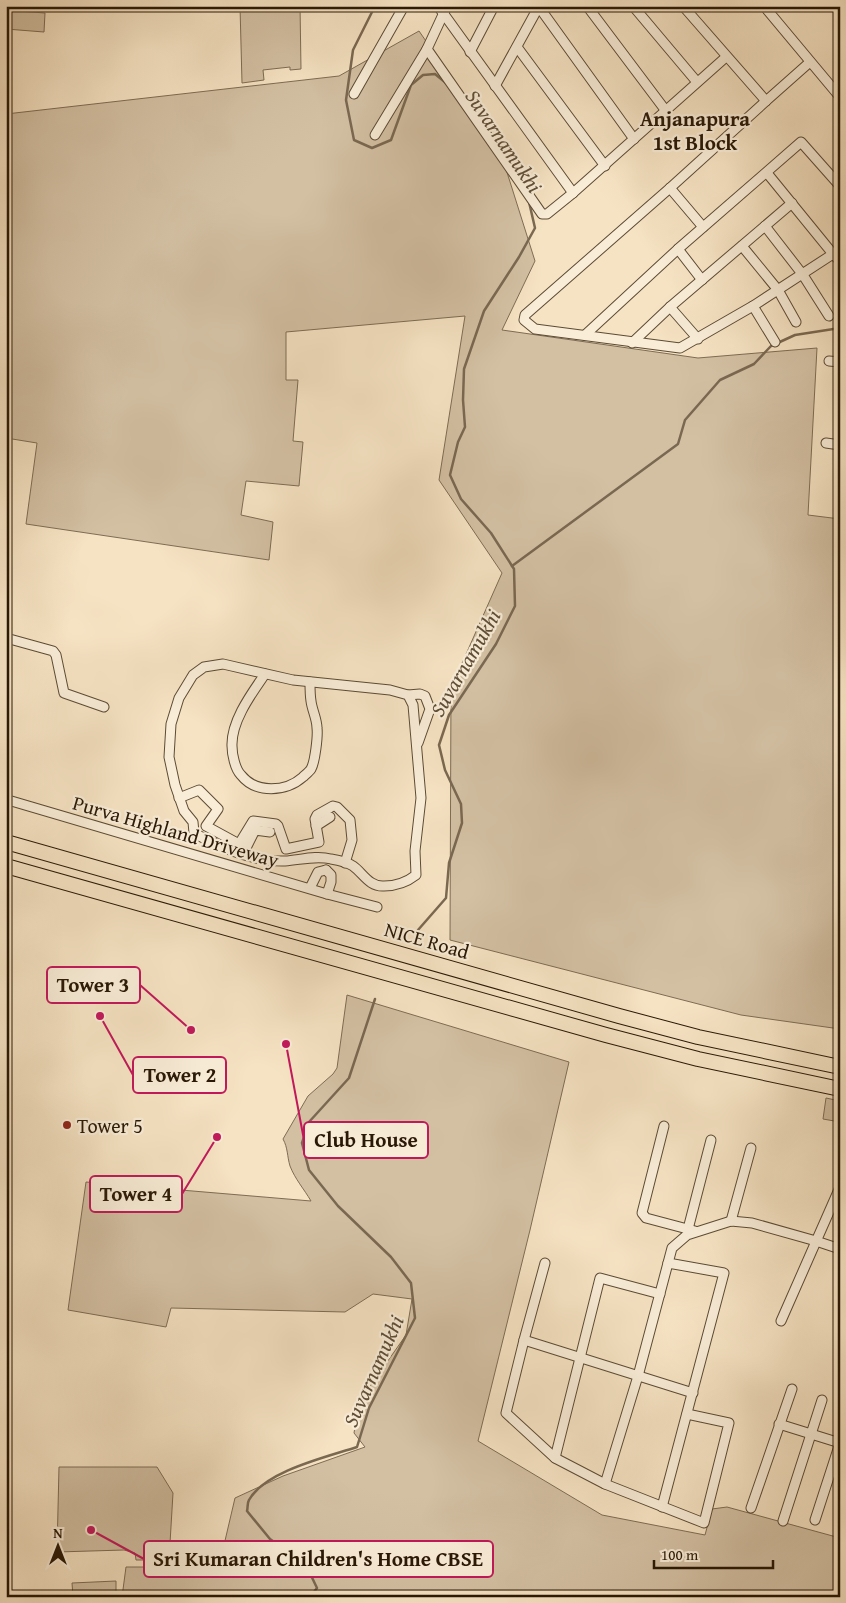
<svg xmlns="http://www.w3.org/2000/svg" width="846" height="1603" viewBox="0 0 846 1603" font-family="'Gentium Book Plus',serif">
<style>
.green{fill:#d3c0a3;stroke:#7e6c54}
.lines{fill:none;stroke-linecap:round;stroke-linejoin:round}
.stream{stroke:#7a6851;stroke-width:2.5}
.minor-casing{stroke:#5c4b35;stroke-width:11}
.highway-casing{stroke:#291806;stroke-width:16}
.minor{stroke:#f9edd8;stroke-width:9}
.highway{stroke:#f6e3c3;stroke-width:14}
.poi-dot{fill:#8f2418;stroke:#f9edd8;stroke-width:2}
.labels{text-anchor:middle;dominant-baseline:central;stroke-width:4.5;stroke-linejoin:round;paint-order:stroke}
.street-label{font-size:20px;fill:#291806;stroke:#f9edd8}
.poi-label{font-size:20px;fill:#291806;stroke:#f9edd8;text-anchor:start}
.neighbourhood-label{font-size:21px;font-weight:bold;fill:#291806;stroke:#f9edd8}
.water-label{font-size:21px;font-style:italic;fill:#5f4e38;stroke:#f9edd8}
.leader{fill:none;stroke:#c2185b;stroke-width:2}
.callout-dot{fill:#c2185b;stroke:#f9edd8;stroke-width:2}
.callout{fill:#f9edd8;stroke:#c2185b;stroke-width:2}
.callout-label{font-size:21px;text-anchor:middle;font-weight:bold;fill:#291806}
</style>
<rect width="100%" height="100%" fill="#f6e3c3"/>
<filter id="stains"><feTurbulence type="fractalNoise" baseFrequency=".004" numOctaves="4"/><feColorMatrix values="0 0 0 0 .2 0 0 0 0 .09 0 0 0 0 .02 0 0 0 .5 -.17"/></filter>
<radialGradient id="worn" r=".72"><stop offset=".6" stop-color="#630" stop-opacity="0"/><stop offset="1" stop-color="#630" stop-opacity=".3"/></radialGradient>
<g class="green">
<path d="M240,6H300L301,69L290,70V67L263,70L264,80L242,83Z"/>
<path d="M6,10L45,13L44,32L6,29Z"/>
<path d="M419,31L499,147L535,261L502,330L698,358L817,348L808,515L840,519V1029L741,1015L450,940L451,688L502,573L439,480L465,316L286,332V380H298L293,441L303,442L299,486L246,481L241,515L273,522L269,560L26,524L37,443L6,438V114L339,76Z"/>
<path d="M347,995L569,1062L530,1230L478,1441L602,1515L705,1535L712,1509L727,1507L840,1538V1597H122L126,1567H173L223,1574L220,1562L235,1498L283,1476L365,1447L354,1433L359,1402L406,1335L412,1299L373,1294L345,1312L171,1308L166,1327L68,1310L86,1182L311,1201C304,1189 295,1179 290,1166C287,1156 288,1148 283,1139L308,1096L333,1074L337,1068Z"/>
<path d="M826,1098L840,1101V1122L823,1119Z"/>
<path d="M59,1467H157L173,1493L169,1560H136L135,1553L124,1550L57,1552Z"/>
<path d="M116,1581V1597H73L72,1583Z"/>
</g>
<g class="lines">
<g class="stream">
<path d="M375,6L353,50L346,100L354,140L372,148L391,140L411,85L423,75L435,74L446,83"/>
<path d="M512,566L678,444L685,420L720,380L754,364L771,346L795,335L840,328"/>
<path d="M418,930L446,898L449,863L462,823L461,804L445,770L439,745L449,715L496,644L515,606L514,569L491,533L461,499L450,475L458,442L465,427L463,400L464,369L484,311L519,257L535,228L529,202"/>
<path d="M310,1597L317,1588L306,1565L270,1539L247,1511C248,1508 247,1503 249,1500C265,1471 327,1457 357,1447L369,1408L415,1318L411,1283L391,1257L338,1206L309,1170L302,1143L309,1122L349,1078L375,999"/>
</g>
<defs>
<g id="minor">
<path d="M438,6L573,193"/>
<path d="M447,6L427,49L542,214H547L573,193L726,57"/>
<path d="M587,6L666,111"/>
<path d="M633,6L697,82"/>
<path d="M683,6L766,101L810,62"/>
<path d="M764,6L840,97"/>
<path d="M539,7L634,139"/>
<path d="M517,47L605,166"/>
<path d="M470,52L494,6"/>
<path d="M495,86L539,6"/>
<path d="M354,94L404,6"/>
<path d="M766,101L670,188L525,315L524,320L535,329L680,348L753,306L833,254L840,261"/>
<path d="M375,135L427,49"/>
<path d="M767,173L833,254"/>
<path d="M670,188L703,227"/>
<path d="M765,226L803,275L829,316"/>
<path d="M742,246L778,290L796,322"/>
<path d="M678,249L702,280"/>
<path d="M753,306L775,342"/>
<path d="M670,307L698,339"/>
<path d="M585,335L678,249L801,142L840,186"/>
<path d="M632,343L670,307L792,203"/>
<path d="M829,361L840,362"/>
<path d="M826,443L840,445"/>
<path d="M6,638L53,651L56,655L64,693L104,707"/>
<path d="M223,664L293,680L390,690L408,695L413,705L421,798L415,851L416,875C407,882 395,886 384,886C369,887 363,873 353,866C347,862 337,860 331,859C316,855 300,860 285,861C253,862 221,848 194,833L193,822L184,811L175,785L169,757L171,724L179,698L193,675L204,667Z"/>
<path d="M265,674C252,693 231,721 232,746C232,754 235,769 241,775C256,794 286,792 303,777C305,775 309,772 311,769C315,762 318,736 317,728C317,719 312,710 311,701C310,695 310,689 310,682"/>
<path d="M408,695L420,694L425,696L430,709L418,743"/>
<path d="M179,798L199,790L218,809L206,826L239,844L253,821L276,824L278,826L286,849L319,842L315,819L317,815L333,806L337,807L350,820L352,840L345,863"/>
<path d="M8,800L327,894L377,907"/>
<path d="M316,826L330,817"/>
<path d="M239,844L246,848L255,830L270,832"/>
<path d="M326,870L331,875V882L327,894"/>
<path d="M310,888L318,872L326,870"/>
<path d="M664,1126L642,1213L646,1218L695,1231"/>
<path d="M731,1221L751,1148"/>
<path d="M688,1229L711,1140"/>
<path d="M781,1321L840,1187"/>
<path d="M524,1340L545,1263"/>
<path d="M687,1414L729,1423L704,1523L605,1484L555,1458L506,1413L524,1340L693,1393"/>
<path d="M779,1424L840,1443"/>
<path d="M555,1458L600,1278L660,1294"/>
<path d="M605,1484L638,1376L672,1248L687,1235L731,1221L752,1223L816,1241L840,1249"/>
<path d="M662,1507L724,1273L668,1263"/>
<path d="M751,1508L792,1389"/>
<path d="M815,1520L840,1443"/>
<path d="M783,1521L822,1400"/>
</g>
<g id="highway">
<path d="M6,842L619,1016L698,1037L840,1067"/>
<path d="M6,866L606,1035L698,1059L840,1089"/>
</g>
</defs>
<use href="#minor" class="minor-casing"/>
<use href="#highway" class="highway-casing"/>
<use href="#minor" class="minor"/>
<use href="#highway" class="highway"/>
</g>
<circle class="poi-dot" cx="67" cy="1125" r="5"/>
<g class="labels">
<g class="street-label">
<text transform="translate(176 831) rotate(16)">Purva Highland Driveway</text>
<text transform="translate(427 940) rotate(16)">NICE Road</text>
</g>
<g class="poi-label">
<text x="77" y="1125">Tower 5</text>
</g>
<g class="neighbourhood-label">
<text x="695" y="118">Anjanapura<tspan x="695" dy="24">1st Block</tspan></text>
</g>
<g class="water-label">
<text transform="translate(504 141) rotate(56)">Suvarnamukhi</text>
<text transform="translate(465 663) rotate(-60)">Suvarnamukhi</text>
<text transform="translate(373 1371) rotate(-66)">Suvarnamukhi</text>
</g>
</g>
<path class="leader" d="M191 1030L140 985M100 1016L133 1075M286 1044L304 1140M217 1137L182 1194M91 1530L144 1559"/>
<g class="callout-dot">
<circle cx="191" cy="1030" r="5"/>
<circle cx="100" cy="1016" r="5"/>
<circle cx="286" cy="1044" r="5"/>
<circle cx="217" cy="1137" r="5"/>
<circle cx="91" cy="1530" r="5"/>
</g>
<g class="callout">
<rect x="47" y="967" width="93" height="36" rx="5"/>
<rect x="133" y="1057" width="93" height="36" rx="5"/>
<rect x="304" y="1122" width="124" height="36" rx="5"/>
<rect x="90" y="1176" width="92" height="36" rx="5"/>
<rect x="144" y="1541" width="349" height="36" rx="5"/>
</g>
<g class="callout-label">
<text x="93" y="992">Tower 3</text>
<text x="180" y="1082">Tower 2</text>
<text x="366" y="1147">Club House</text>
<text x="136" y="1201">Tower 4</text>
<text x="318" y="1566">Sri Kumaran Children's Home CBSE</text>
</g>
<rect width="846" height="1603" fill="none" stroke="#f6e3c3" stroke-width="25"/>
<rect x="8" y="8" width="831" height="1588" fill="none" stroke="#291806" stroke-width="2.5"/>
<rect x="12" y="12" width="821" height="1578" fill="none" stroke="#291806"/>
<g transform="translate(58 1546)" stroke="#f9edd8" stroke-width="4" paint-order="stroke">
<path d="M0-4L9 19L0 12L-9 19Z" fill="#291806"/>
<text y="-8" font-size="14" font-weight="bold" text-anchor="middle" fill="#291806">N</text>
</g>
<path d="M654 1560v8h119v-8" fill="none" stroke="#291806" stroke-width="2.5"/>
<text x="661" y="1560" font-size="15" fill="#291806" stroke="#f9edd8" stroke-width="4" paint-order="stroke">100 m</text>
<rect width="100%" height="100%" filter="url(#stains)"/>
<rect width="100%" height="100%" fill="url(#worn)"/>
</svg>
